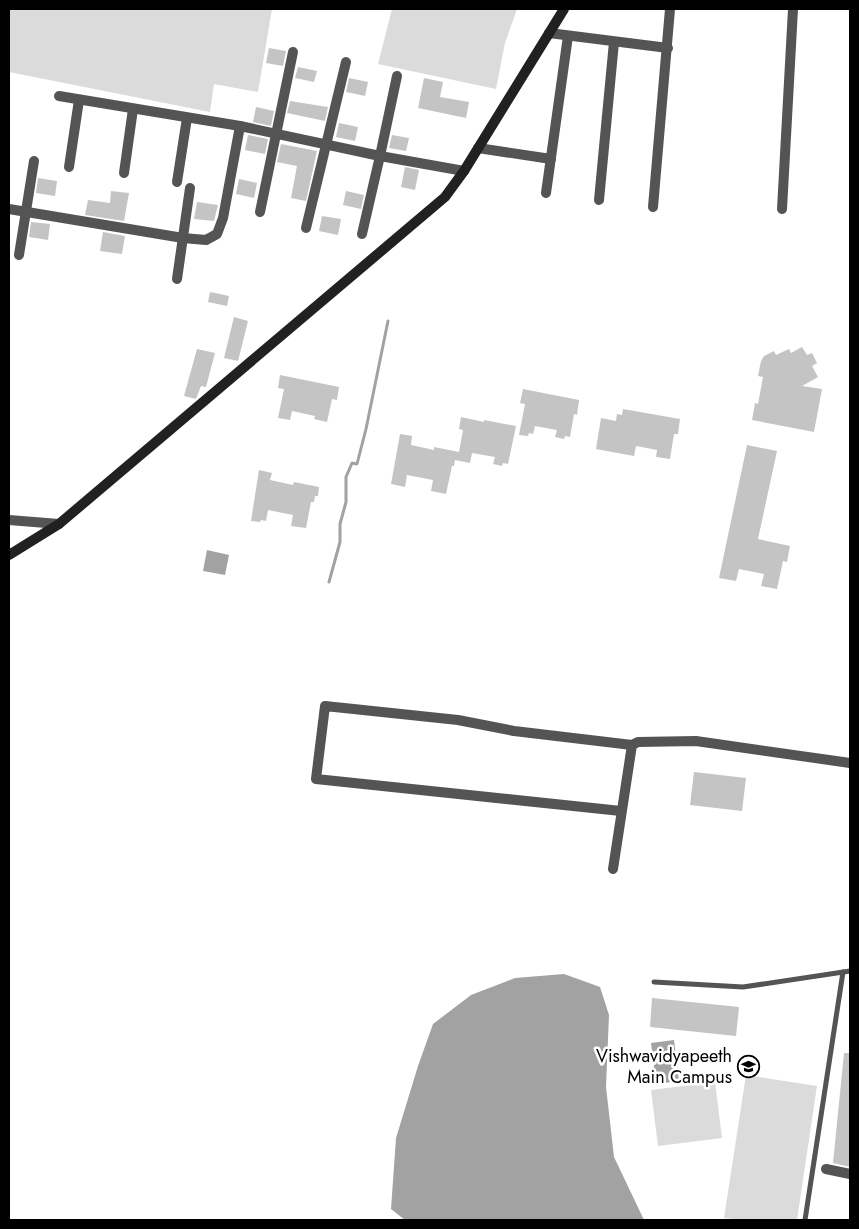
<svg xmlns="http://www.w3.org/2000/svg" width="859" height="1229" viewBox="0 0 859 1229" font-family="Jost,sans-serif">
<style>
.green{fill:#dbdbdb}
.water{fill:#a2a2a2}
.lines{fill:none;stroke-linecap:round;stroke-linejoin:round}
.stream{stroke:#a2a2a2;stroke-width:3}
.building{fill:#c4c4c4}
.service{stroke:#545454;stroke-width:5}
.minor{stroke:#545454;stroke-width:10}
.secondary{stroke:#212121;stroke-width:10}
.labels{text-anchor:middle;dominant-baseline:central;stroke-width:5;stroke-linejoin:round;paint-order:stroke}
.poi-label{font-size:18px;fill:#000;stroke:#fff;text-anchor:end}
</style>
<rect width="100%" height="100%" fill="#fff"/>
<g class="green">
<path d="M9,9H272L258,92L214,84L210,112L9,72Z"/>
<path d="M392,9H517L505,43L496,89L378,64Z"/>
<path d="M746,1075L817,1086L797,1220H742L724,1218Z"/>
<path d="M715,1082L722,1138L658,1146L651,1090Z"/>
</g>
<g class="water">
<path d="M207,550L229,555L225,575L203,571Z"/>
<path d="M564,974L600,987L609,1015L606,1087L614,1157L644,1220H405L391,1209L396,1138L418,1066L433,1024L471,995L515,978Z"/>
<path d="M674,1040L679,1081L656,1084L651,1043Z"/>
</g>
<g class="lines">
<path class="stream" d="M329,582L340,542V524L346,502V477L352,463L357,464L366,429L388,321"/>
</g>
<g class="building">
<path d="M269,48L286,51L283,66L266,63Z"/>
<path d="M298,67L317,71L314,82L295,78Z"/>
<path d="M349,78L368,82L365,96L346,92Z"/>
<path d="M424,78L443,82L440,97L469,102L466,118L418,108Z"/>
<path d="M290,101L328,107L325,121L287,113Z"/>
<path d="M256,107L274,111L271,126L253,122Z"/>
<path d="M339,123L358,127L355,141L336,137Z"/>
<path d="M248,135L268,139L265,154L245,150Z"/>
<path d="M392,135L409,138L406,151L389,148Z"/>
<path d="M281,144L317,151L306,201L291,198L297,166L277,162Z"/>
<path d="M405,167L419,170L415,190L401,187Z"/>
<path d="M38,178L57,181L55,196L36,193Z"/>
<path d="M239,179L257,183L254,198L236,194Z"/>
<path d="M111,191L129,193L124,221L85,215L88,200L110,203Z"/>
<path d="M346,191L364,195L361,209L343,205Z"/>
<path d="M197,202L218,205L214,221L194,219Z"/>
<path d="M322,216L341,219L338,235L319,231Z"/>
<path d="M31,222L50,224L48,240L29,237Z"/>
<path d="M103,232L125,236L122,254L100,251Z"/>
<path d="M210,292L229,296L227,306L208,302Z"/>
<path d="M234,317L248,321L238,361L224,358Z"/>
<path d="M802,347L807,355L812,353L817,363L812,366L818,377L802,386L822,389L814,432L752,420L755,403L758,404L763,377L758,376L761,361L764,356L774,351L776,355L789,349L791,353Z"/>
<path d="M197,349L215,353L206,387L201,386L196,399L184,396Z"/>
<path d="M280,375L339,387L337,400L332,399L327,422L314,419L315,416L292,411L290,420L278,418L284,389L278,388Z"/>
<path d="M523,389L579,400L577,415L574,414L570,437L565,436L564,439L555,437L557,430L535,426L533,434L529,433L528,436L519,435L525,404L520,403Z"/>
<path d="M623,409L680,419L678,434H674L670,459L656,457L657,450L636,446L634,456L596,449L601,418L616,421L617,414L622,415Z"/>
<path d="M461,417L484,422V420L516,426L508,464L503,463L502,466L493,464L495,457L472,453L470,463L455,460L454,466H452L446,494L431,491L433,480L407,475L405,487L391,484L400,434L412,436L411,445L434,450V447L459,452L463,430L459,429Z"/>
<path d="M747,445L777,451L758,539L790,546L787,562L783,561L777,589L761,586L764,574L739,569L736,581L719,578Z"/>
<path d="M259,470L272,473L270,480L293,485L294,482L319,487L318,496H315L314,502H311L306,528L291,526L293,515L268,510L266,521L261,520L260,522L251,521Z"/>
<path d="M694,772L746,778L742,811L690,805Z"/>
<path d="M652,998L739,1007L736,1036L650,1027Z"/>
<path d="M844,1053H850V1167L833,1163Z"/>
</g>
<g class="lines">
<g class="service">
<path d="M654,982L743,987L850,971"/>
<path d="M805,1220L843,972"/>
</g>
<g class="minor">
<path d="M549,33L668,48"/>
<path d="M59,96L240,126"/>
<path d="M478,148L551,159"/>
<path d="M69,167L79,100"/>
<path d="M124,173L133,109"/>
<path d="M177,182L187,118"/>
<path d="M546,193L568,36"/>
<path d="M599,200L614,42"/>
<path d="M653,207L670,9"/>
<path d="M9,209L183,238L206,240L217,234L223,218L240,126L380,156L397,76"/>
<path d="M782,209L793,9"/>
<path d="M260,212L293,52"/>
<path d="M306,228L346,62"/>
<path d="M362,234L380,156L464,171"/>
<path d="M19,255L34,161"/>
<path d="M177,279L190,188"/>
<path d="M9,520L59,524"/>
<path d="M621,811L316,779L325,706L458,720L514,731L632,745L638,742L696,741L850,763"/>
<path d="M613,869L632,745"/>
<path d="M826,1169L850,1174"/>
</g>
<path class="secondary" d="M9,555L59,524L445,197L464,171L564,9"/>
</g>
<defs>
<symbol id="school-ring" viewBox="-11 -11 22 22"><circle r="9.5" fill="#fff" stroke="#000" stroke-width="1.5"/><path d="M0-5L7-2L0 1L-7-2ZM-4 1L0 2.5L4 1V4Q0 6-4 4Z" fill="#000"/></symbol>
</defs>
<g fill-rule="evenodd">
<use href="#school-ring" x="736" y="1054" width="25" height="25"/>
</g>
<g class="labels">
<g class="poi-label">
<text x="732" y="1056">Vishwavidyapeeth<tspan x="732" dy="21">Main Campus</tspan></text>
</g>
</g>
<rect width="859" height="1229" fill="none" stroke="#000000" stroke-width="20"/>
</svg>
